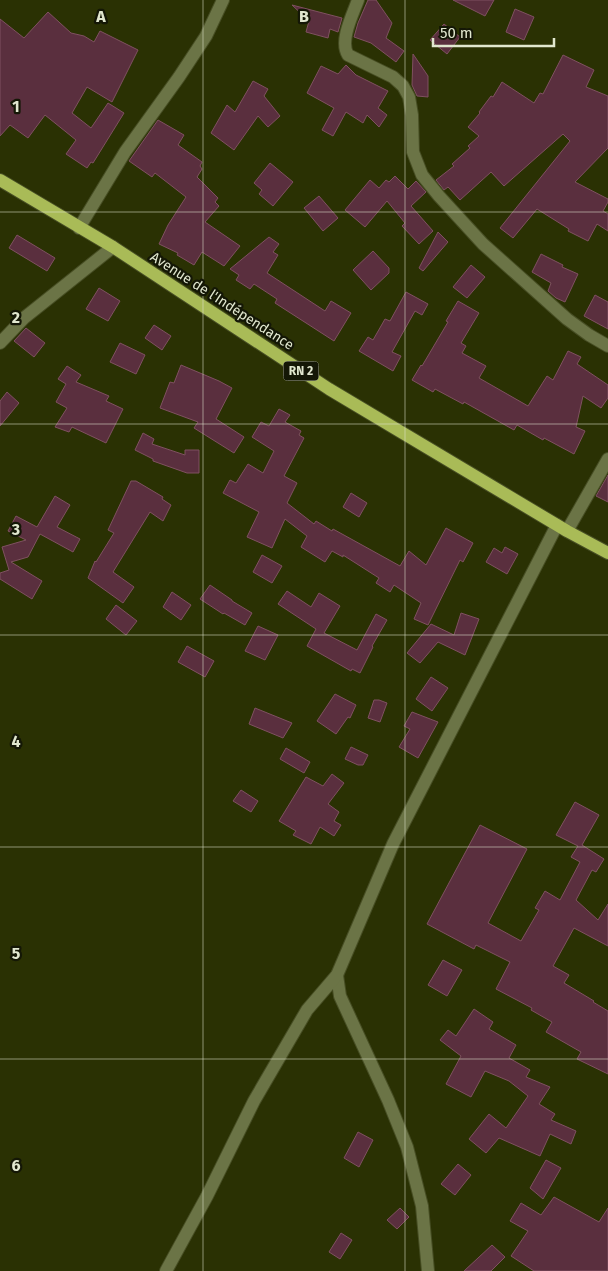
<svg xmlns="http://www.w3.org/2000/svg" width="608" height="1271" viewBox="0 0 608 1271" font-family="'Fira Sans',sans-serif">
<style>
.building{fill:#5a2f3e;stroke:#7f5160}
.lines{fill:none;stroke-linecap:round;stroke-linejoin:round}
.minor-casing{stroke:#474e24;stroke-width:14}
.major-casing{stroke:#474e24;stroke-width:14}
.minor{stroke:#6b7446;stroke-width:12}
.major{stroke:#a9bb57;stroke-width:12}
.grid{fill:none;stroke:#e1e7cf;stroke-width:1;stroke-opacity:0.55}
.labels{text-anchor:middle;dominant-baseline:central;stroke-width:4.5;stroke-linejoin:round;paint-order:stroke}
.shield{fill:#141706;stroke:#a4a993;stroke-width:1}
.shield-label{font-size:12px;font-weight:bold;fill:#e1e7cf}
.street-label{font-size:14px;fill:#e1e7cf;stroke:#141706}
.grid-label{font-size:16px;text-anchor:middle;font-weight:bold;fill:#e1e7cf;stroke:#141706;stroke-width:4.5;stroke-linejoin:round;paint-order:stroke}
</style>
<rect width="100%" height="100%" fill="#2a3103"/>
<g class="building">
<path d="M368,0H376L392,23L386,38L404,51L396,62L371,43L354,37L358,23Z"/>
<path d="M453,0H494L485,16Z"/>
<path d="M292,5L342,18L338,32L330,29L328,38L306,32L309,21Z"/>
<path d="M515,9L534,17L524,40L506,32Z"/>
<path d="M48,12L71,33L84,36L94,42L100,31L138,50L112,102L87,87L72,113L91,128L108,103L124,113L93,163L91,162L87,168L66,154L76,140L45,115L28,138L10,125L0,136V19L24,38Z"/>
<path d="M444,24L460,37L447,54L430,40Z"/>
<path d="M413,54L428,76V97L417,96L412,85Z"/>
<path d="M563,55L594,70L586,87L608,96V148L575,182L608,199V202L603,211L608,214V231L597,224L588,241L568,231L569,229L537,209L513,238L500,228L570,141L563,134L504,186L491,172L460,200L448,187L444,190L436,180L454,166L452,164L470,148L468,146L479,136L468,127L480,113L479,112L491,96L493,97L502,82L534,103L540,93L543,94Z"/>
<path d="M346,65L356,75L388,91L378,108L387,115L379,127L367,115L363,123L346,112L333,136L322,130L334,108L307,93L321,66L338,74Z"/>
<path d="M253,81L268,89L264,96L280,116L268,127L258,116L234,150L211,133L227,105L235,112Z"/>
<path d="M158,120L184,135L178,145L202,162L200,166L202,169L197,177L218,198L215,202L219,206L205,222L240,246L224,266L202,252L194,265L177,255L178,253L159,244L168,225L186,197L155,173L152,177L129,161Z"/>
<path d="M270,163L293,182L273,206L259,194L262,190L254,183Z"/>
<path d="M395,176L408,189L416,181L426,192L411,206L433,231L419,244L402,226L405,223L387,201L365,227L345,210L370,180L379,188L386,180L389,182Z"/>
<path d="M319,196L338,218L323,231L304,208Z"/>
<path d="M438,232L448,242L423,271L419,268Z"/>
<path d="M17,235L55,258L47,271L9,248Z"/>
<path d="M269,237L279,244L273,252L278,255L267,273L325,311L331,301L351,313L334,341L275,303L277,299L254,284L250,289L236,280L239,275L230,269Z"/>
<path d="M373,251L389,268V273L371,290L353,270Z"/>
<path d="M541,254L563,265L562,267L578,274L565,302L556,298L548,291L551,283L532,272Z"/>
<path d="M471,265L485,277L467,298L453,287Z"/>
<path d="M99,288L120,301L108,321L86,309Z"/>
<path d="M406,292L428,304L422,315L415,311L392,352L401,356L393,371L359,351L368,337L373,340L385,319L390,321Z"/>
<path d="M595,295L608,302V329L584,316Z"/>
<path d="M458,301L479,313L461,343L466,346L462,353L486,366L479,378L528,406L547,376L553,380L568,351L581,357L577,364L608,385V398L601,408L583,396L576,427L585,431L574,454L544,438L543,440L517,425L514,430L464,402L463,404L435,389L433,392L412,380L421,365L422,366L448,322L446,321Z"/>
<path d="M154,325L171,336L162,350L145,338Z"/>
<path d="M26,328L45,343L34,357L14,341Z"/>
<path d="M120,343L145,355L136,374L110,362Z"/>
<path d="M181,365L219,381L232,388L216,419L244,437L234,453L194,428L198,422L160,408L170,382L174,383Z"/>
<path d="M67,366L81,375L76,382L109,396L106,401L123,409L106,443L72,427L69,432L55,427L67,408L56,402L66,384L58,379Z"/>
<path d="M7,392L19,403L0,426V401Z"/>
<path d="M279,409L290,415L285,422L301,431L299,435L304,438L284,476L297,483L287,503L314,524L316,521L332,531L333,529L400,566L409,551L426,565L446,528L473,543L463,562L460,560L428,625L414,619L421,603L394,585L390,592L376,583L379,578L343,555V557L332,551L325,562L301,547L307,536L285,519L272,548L247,537L259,512L223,493L230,480L236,483L248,464L263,473L274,451L252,437L261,422L269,426Z"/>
<path d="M143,433L154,439L152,444L185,455V450H199V473H187L153,461V459L135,450Z"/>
<path d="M608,475V502L596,496Z"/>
<path d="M131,481H136L163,497L162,499L171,505L163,521L150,512L113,572L134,587L123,603L88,578L95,561L96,562L114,533L108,530Z"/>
<path d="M351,493L367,503L359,517L343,507Z"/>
<path d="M55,496L70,505L57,527L80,539L73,552L40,534L28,557L11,562L42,581L32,599L0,579V573L9,570L2,547L26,540L8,531L16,516L37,527Z"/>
<path d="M505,547L518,554L507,574L486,562L494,548L502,553Z"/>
<path d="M262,555L282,566L272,583L253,572Z"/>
<path d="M210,585L232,600V601L252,613L245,625L224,613L223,614L200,599Z"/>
<path d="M287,591L311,607L319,593L340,606L324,633L357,650L376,614L387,620L372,646L373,647L360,673L352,669L351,671L307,646L316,629L278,604Z"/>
<path d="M172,592L191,605L181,620L163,607Z"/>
<path d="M116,605L137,621L126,635L106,619Z"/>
<path d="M461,613L479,619L465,655L438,642L420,663L407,653L431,624L454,635Z"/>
<path d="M258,626L278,635L265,660L245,651Z"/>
<path d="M187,646L214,661L205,677L178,662Z"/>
<path d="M431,677L448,688L432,711L416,699Z"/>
<path d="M335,694L356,705L350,718L348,717L336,734L317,721Z"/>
<path d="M374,700H379L387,703L380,722L368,718Z"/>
<path d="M255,708L292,723L283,738L249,724Z"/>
<path d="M412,712L438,722L418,758L399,747L410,729L404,726Z"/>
<path d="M351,747L368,755L363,765H358L345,759Z"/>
<path d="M286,748L310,762L304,773L280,759Z"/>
<path d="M332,774L344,783L328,804L339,812L334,821L341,825L334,836L320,827L311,844L293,835L296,831L279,821L306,777L323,786Z"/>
<path d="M241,790L258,801L251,812L233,801Z"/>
<path d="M575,802L599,815L582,845L604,859L596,872L592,870L576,900L598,920L608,904V946L574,928L553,966L569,975L564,983L594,1001L593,1002L608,1011V1074L577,1059L581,1052L546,1032L552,1022L531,1010L532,1008L496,989L510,962L476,945L474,949L427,924L480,825L527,849L488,923L521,941L539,910L535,908L545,891L560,900L580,862L571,857L578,846L556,835Z"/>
<path d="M443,960L462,970L447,996L428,985Z"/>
<path d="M474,1009L493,1022L489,1029L516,1045L509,1058L530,1070L526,1077L550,1087L539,1104L555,1114L551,1120L576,1131L571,1144L550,1134L540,1156L499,1138L486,1153L469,1139L489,1114L506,1128L528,1096L509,1081L485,1071L471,1097L446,1084L461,1056L440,1040L448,1030L456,1036Z"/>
<path d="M358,1132L373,1140L359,1167L344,1158Z"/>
<path d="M546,1160L561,1168L543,1199L530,1188Z"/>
<path d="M458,1164L471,1175L455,1195L441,1184Z"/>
<path d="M554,1197L599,1222L608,1208V1271H534L511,1256L528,1231L510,1221L521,1203L541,1215Z"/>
<path d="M400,1208L409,1217L397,1229L387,1220Z"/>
<path d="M341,1233L352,1240L340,1259L329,1252Z"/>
<path d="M492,1245L505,1257L491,1271H464Z"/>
</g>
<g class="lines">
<defs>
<g id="minor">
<path d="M358,0C353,14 339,41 348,55L393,77L403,86L409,97L412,115L413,152L422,175L439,196L483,244L567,319L589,335L608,346"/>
<path d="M79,228L125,152L179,77L206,36L223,0"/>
<path d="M0,343L24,318L113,247"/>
<path d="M567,531L608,459"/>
<path d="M337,975L340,996L388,1100L407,1147L422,1206L428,1271"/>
<path d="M166,1271L207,1196L254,1101L307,1010L337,975L393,844L557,525"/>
</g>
<path id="major" d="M0,180L113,247L329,389L567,531L608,553"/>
</defs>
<use href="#minor" class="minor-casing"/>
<use href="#major" class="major-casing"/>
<use href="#minor" class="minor"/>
<use href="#major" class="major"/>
</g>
<path class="grid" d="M203,0V1271M405,0V1271M0,212H608M0,424H608M0,635H608M0,847H608M0,1059H608"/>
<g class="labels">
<rect class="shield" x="283.5" y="361.5" width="35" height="19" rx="4"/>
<g class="shield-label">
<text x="301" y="371">RN 2</text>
</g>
<g class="street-label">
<text transform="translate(222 301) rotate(33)">Avenue de l'Indépendance</text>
</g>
</g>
<g class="grid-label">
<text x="101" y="22">A</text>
<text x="304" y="22">B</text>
<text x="16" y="112">1</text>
<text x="16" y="323">2</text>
<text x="16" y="535">3</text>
<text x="16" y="747">4</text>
<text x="16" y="959">5</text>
<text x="16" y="1171">6</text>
</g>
<path d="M433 38v8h121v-8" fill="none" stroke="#e1e7cf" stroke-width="2.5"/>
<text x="440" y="38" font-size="15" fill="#e1e7cf" stroke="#141706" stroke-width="4" paint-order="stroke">50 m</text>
</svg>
